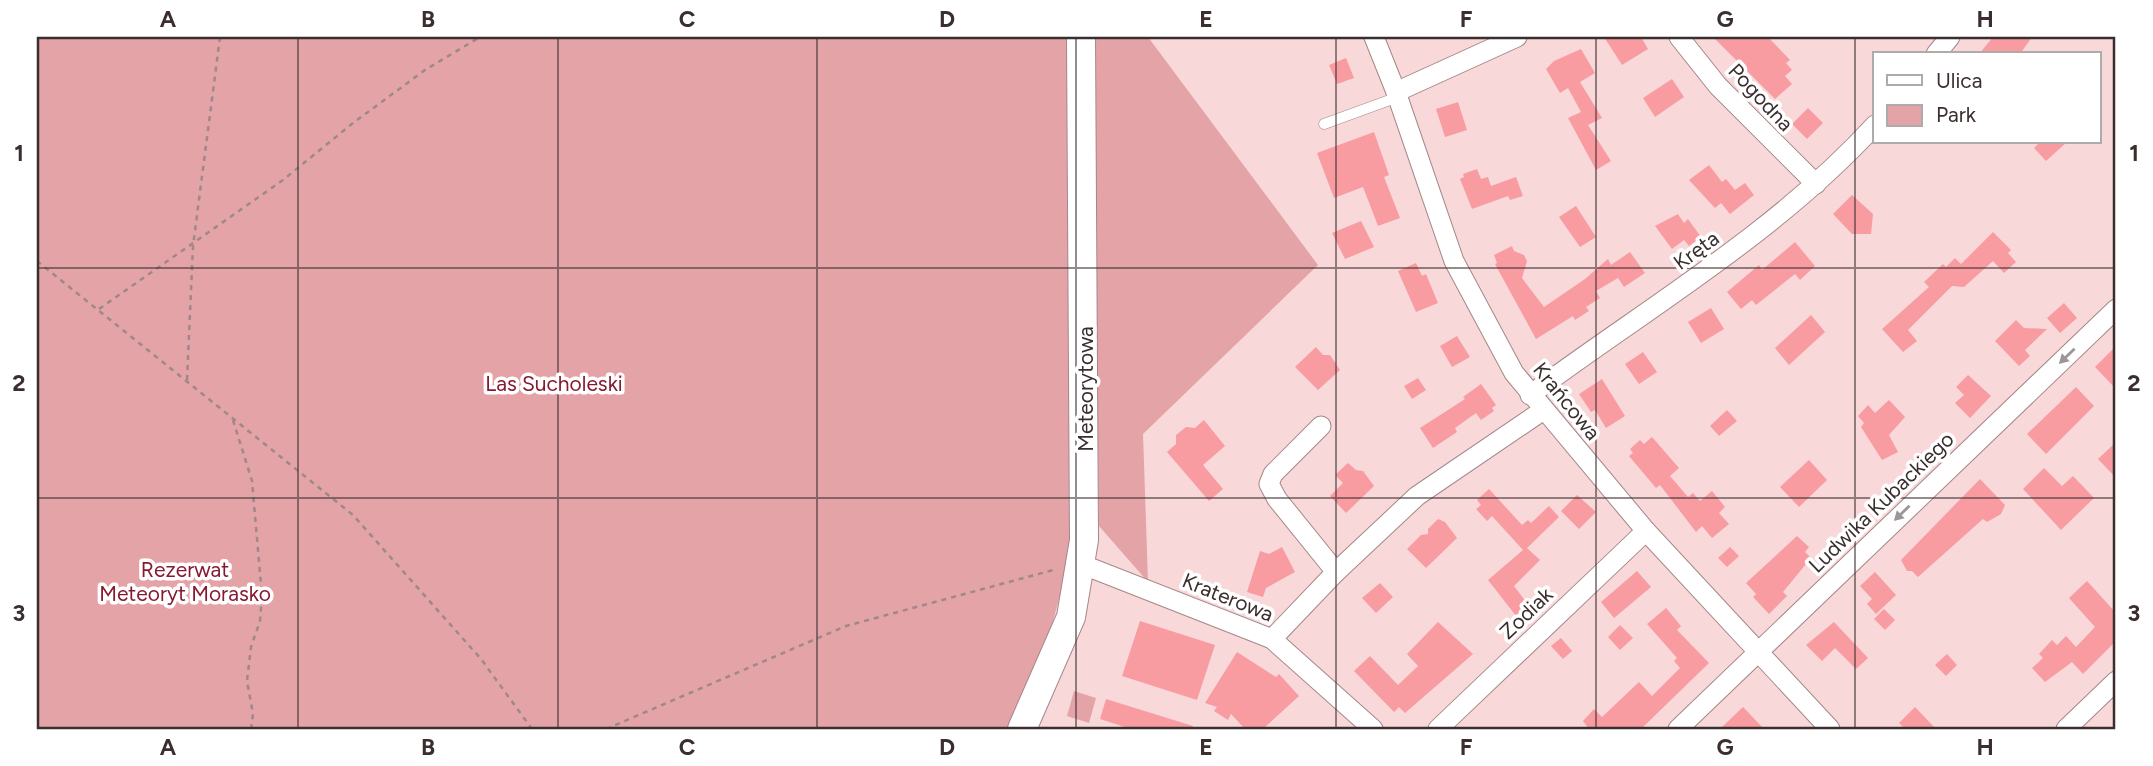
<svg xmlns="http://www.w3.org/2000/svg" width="2153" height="766" viewBox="0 0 2153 766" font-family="Figtree,sans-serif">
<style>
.green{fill:#e4a3a7}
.building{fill:#f89ca2}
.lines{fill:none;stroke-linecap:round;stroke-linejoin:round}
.lane-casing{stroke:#a58788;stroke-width:11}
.street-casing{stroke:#a58788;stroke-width:21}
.secondary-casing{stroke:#a58788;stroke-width:30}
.path{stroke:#9f8889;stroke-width:2.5;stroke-dasharray:5 5;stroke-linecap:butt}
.lane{stroke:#fff;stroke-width:10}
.street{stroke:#fff;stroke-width:19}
.secondary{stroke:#fff;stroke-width:28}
.oneway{fill:#9c9696}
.grid{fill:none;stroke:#3a2e2e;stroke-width:2;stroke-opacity:0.55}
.labels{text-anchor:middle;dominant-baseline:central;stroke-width:7;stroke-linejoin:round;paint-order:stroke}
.street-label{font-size:21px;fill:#3a2e2e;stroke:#fff}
.park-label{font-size:21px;fill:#851b30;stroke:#fff}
.neatline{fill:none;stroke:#3a2e2e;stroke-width:2.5}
.grid-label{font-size:23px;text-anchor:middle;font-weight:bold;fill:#3a2e2e}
</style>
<rect width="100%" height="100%" fill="#f9d8da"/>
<g class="green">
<path d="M37,37H1069L1071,554L1048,640L1007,729H37Z"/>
<path d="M1093,37H1148L1318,265L1143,434L1148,582L1099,526Z"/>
<path d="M1074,691L1096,698L1089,723L1067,716Z"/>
</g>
<g class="building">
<path d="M1604,37H1641L1648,49L1622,65Z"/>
<path d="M1713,37H1768L1790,60L1786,63L1792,70L1785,76L1792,84L1775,99Z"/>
<path d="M1993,37H2032L2020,54H1979Z"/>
<path d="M1581,49L1595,73L1580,82L1602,118L1588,125L1611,161L1596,170L1568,118L1581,112L1568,88L1560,93L1546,69L1554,61Z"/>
<path d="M1346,58L1354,78L1337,84L1329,65Z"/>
<path d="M1672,79L1684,97L1655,117L1643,98Z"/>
<path d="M1458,102L1467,130L1445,137L1436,109Z"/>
<path d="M1808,108L1823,123L1807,139L1792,124Z"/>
<path d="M1374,132L1389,175L1384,177L1400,218L1378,226L1363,187L1334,198L1317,153Z"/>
<path d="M2040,142H2067L2046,161L2034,148Z"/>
<path d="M1709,165L1722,182L1726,179L1735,190L1745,183L1754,195L1730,214L1721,203L1715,208L1689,180Z"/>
<path d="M1477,169L1481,179L1488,177L1491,186L1516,177L1523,196L1510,200L1508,196L1472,209L1460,179L1464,177L1463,174Z"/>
<path d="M1852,195L1873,214L1871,234H1852L1833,214Z"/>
<path d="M1576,206L1596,237L1580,247L1559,217Z"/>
<path d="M1678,214L1684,223L1688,219L1701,237L1689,246L1684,240L1672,249L1655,226Z"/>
<path d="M1361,221L1374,247L1345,259L1332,233Z"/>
<path d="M1993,232L2011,250L2008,253L2016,262L2004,273L1993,261L1964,287L1952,286L1908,330L1917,341L1903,352L1882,329L1929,287L1924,282L1943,264L1946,267L1955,258L1961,264Z"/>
<path d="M1795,242L1815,266L1800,280L1795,274L1756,305L1752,300L1741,309L1727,292L1759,265L1762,270Z"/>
<path d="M1512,246L1514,251L1524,255L1527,261L1522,278L1544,307L1585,279L1608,259L1611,265L1630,252L1645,273L1624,287L1618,278L1596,291L1600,298L1586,307L1589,311L1575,320L1573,316L1536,339L1495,264L1497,263L1494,255Z"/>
<path d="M1416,263L1422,276L1426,274L1438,303L1416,312L1398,271Z"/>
<path d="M2064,303L2077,318L2060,333L2047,318Z"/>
<path d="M1711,308L1724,329L1701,343L1688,322Z"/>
<path d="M1811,315L1825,332L1789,365L1775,348Z"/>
<path d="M2016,320L2024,328L2047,329L2025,350L2030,356L2019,366L1995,341Z"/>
<path d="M1457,336L1470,357L1452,367L1440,346Z"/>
<path d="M2116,346V389L2095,367Z"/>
<path d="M1316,347L1323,355H1330L1340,370L1318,390L1295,367Z"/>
<path d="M1643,352L1657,372L1639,384L1625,364Z"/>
<path d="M1968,375L1991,396L1970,418L1955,403L1964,395L1956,387Z"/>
<path d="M1418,378L1426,390L1412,399L1404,386Z"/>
<path d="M1602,379L1625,416L1606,428L1595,410L1591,412L1579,394Z"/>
<path d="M1481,384L1496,405L1492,408L1494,411L1481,420L1476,413L1455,428L1457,432L1433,448L1420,428L1465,399L1463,397Z"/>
<path d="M2076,387L2094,406L2046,454L2027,434Z"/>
<path d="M1889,400L1905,417L1889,435L1898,452L1882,460L1861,427L1864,423L1858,416L1868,405L1875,413Z"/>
<path d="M1727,410L1737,421L1719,436L1710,426Z"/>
<path d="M1204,420L1225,446L1203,465L1223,489L1209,501L1167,452L1176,444V435L1186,427L1195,428Z"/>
<path d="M1652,437L1679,468L1670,476L1688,497L1693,493L1700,501L1712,491L1725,507L1719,513L1729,524L1712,538L1702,526L1696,532L1660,485L1656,488L1629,456L1633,453L1630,449L1640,440L1644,444Z"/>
<path d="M2116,442V478L2098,459Z"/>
<path d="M1809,460L1827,480L1799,507L1780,487Z"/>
<path d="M1348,463L1356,470L1363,471L1374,486L1346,513L1330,496L1343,483L1335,475Z"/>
<path d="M2044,468L2062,486L2073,476L2094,498L2061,530L2023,489Z"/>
<path d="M1980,479L2005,505L2001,514L1987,522L1983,519L1918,577L1912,571H1907L1901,560Z"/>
<path d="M1489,489L1522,525L1528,520L1531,523L1549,506L1559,517L1527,548L1540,560L1514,586L1533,611L1520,621L1488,580L1523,550L1492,516L1487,521L1476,509L1481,505L1477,500Z"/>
<path d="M1577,495L1596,512L1579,529L1561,511Z"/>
<path d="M1438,519L1445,522L1457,538L1426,568L1407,549L1421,535L1428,534V529Z"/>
<path d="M1797,536L1809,547L1805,552L1811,558L1783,592L1787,596L1769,614L1753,597L1756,594L1746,583Z"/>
<path d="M1282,547L1295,572L1266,588L1263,597L1247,592L1260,551L1269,554Z"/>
<path d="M1730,547L1739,556L1727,567L1718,558Z"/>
<path d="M1637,571L1651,587L1614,618L1601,602Z"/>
<path d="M1875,572L1896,595L1876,614L1867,604L1872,599L1860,586Z"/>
<path d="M2087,581L2116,613V641L2083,674L2072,662L2045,682L2032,668L2043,658L2039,654L2052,640L2057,645L2066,636L2076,647L2095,627L2069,598Z"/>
<path d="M1380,583L1393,597L1376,613L1362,598Z"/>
<path d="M1666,608L1681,626L1677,630L1709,663L1641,729H1589L1583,721L1594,709L1602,717L1639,682L1652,696L1680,668L1674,661L1677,658L1647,624Z"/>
<path d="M1884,609L1895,620L1885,630L1874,619Z"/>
<path d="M1140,621L1215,645L1197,700L1122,676Z"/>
<path d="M1438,622L1473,654L1405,713L1399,707L1394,712L1354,671L1370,656L1398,685L1418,666L1407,654Z"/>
<path d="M1834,622L1868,658L1856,669L1835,648L1822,661L1806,645Z"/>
<path d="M1620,625L1633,638L1620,650L1608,637Z"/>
<path d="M1561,638L1572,651L1563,659L1551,646Z"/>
<path d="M1237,652L1276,677L1279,674L1299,696L1263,729H1245L1231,714L1228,720L1214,711L1217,707L1205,703Z"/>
<path d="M1947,654L1957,665L1946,676L1935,665Z"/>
<path d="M1106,699L1193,726L1192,729H1131L1100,719Z"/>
<path d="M1743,707L1764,729H1720Z"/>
<path d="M1915,707L1936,729H1905L1899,723Z"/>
</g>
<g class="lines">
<defs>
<path id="lane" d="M1324,124L1398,97"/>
<g id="street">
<path d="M1374,37L1396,92L1454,261L1514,373L1646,531L1830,729"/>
<path d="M1679,37L1718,86L1816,184"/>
<path d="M1936,54L1950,37"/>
<path d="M1396,92L1517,37"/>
<path d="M1530,395C1647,308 1775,234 1875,125"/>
<path d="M1321,426L1273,474L1269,484L1277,499L1336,572"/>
<path d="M1081,564L1272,639L1373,729"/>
<path d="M1272,639L1336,572L1417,496L1542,411"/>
<path d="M1438,729L1646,531"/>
<path d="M1678,729L2116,309"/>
<path d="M2066,729L2116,681"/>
</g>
<path id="secondary" d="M1022,729L1071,617L1084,540L1081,37"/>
</defs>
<use href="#lane" class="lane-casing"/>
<use href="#street" class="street-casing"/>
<use href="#secondary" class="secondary-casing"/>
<g class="path">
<path d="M37,261L353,515L481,659L532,729"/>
<path d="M99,309L283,180L353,123L425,70L480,37"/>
<path d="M187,380L193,246L220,37"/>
<path d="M233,420L252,481L262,596L260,621L251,647L247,681L253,714L251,729"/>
<path d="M606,729L846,626L1057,569"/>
</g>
<use href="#lane" class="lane"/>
<use href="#street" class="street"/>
<use href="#secondary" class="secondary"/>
</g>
<defs><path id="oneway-solid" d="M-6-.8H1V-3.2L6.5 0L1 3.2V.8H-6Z" transform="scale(1.75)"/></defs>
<g class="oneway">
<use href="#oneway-solid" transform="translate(2067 356) rotate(136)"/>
<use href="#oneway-solid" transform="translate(1902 513) rotate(136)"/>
</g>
<path class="grid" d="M298,37V729M558,37V729M817,37V729M1076,37V729M1336,37V729M1596,37V729M1855,37V729M37,268H2116M37,498H2116"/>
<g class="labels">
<g class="street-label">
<text transform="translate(1761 97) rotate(47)">Pogodna</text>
<text transform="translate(1696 250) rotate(-36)">Kręta</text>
<text transform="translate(1085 389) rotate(-90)">Meteorytowa</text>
<text transform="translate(1567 401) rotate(51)">Krańcowa</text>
<text transform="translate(1881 502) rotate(-44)">Ludwika Kubackiego</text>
<text transform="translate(1228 597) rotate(22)">Kraterowa</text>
<text transform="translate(1526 613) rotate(-44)">Zodiak</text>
</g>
<g class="park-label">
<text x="554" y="383">Las Sucholeski</text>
<text x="185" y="569">Rezerwat<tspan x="185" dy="24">Meteoryt Morasko</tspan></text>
</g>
</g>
<rect width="2153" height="766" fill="none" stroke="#ffffff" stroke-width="77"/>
<rect x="1873" y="52" width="228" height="91" fill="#ffffff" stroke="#b0abab" stroke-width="2"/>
<rect x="1887" y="75" width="35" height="10" fill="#ffffff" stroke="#b0abab" stroke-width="2"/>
<text x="1936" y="88" font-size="21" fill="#3a2e2e">Ulica</text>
<rect x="1887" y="105" width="35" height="21" fill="#e4a3a7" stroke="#b0abab" stroke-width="2"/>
<text x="1936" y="122" font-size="21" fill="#3a2e2e">Park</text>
<rect x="38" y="38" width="2076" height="690" class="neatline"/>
<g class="grid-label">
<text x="168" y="27">A</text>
<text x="428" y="27">B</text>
<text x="687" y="27">C</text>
<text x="947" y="27">D</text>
<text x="1206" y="27">E</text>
<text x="1466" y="27">F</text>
<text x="1725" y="27">G</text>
<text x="1985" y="27">H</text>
<text x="19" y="161">1</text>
<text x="2134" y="161">1</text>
<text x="19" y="391">2</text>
<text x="2134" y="391">2</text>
<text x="19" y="621">3</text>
<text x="2134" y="621">3</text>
<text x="168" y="755">A</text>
<text x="428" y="755">B</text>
<text x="687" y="755">C</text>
<text x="947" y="755">D</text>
<text x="1206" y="755">E</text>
<text x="1466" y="755">F</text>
<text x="1725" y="755">G</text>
<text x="1985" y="755">H</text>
</g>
</svg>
